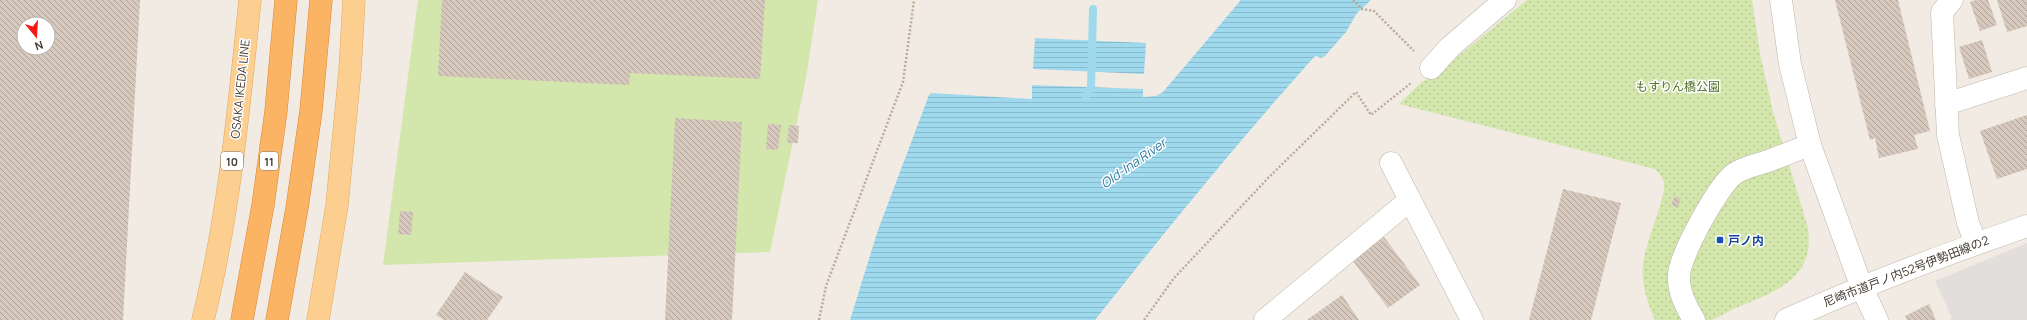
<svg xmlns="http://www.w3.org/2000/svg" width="2027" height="320" viewBox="0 0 2027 320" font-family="Manrope,'Noto Sans JP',sans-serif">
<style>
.grass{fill:url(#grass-dots)}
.garden{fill:#d3e6ac}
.parking{fill:#e2dedc}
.water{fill:url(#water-rules)}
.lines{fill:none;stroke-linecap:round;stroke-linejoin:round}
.stream{stroke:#9fd9ee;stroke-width:8}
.building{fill:url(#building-back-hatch);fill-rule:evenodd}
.minor-casing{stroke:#bfb4a9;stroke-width:23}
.major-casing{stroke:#e1a961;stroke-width:23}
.highway-casing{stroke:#da8734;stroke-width:23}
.path{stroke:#beab97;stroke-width:2.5;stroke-dasharray:2 2;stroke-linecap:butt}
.minor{stroke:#fff;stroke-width:22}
.major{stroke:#fccf91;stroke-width:22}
.highway{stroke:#fbb464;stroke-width:22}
.transit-dot{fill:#1a4fb4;stroke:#fff;stroke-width:1.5}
.labels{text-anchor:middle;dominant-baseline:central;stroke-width:3;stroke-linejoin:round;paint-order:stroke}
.shield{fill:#fff;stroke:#7b7670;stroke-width:1}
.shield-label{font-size:11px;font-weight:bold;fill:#433b33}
.park-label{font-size:12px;fill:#4f7328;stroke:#fff}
.street-label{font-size:12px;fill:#433b33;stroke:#fff}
.transit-label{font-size:12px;font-weight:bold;fill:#164399;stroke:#fff;text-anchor:start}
.water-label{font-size:13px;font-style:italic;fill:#2c7c9c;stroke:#fff}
</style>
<defs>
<pattern id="grass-dots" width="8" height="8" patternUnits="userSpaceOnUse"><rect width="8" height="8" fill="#d3e6ac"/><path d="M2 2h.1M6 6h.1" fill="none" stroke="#b6c694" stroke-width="1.8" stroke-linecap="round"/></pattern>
<pattern id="water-rules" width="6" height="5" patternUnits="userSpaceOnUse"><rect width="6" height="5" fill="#9fd9ee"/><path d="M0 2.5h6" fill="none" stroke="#8abbcd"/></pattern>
<pattern id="building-back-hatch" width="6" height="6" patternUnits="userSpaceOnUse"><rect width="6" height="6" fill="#d6c8bc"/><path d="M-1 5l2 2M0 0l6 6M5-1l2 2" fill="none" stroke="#afa499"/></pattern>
</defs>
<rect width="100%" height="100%" fill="#f1ebe3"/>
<path class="grass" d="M1527,0H1752L1760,54L1773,112L1808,228C1815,278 1777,291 1738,307C1730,310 1718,318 1711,320C1697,320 1670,320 1655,320C1648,304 1641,284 1643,266C1644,245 1667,197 1664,182C1663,178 1658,173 1655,169L1399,104L1422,82L1433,77Z"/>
<path class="garden" d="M418,0H818L806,78L770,252L383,265Z"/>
<path class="parking" d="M2027,243V320H1949L1952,318L1935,281Z"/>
<g class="water">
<path d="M1241,0H1371L1357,13L1346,32L1324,57L1320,58L1317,56L1314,57C1238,142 1166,230 1095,320H850L878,230L929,95L931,93L1032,99V85L1143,89V97L1156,96L1163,92Z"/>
<path d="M1035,38L1146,43L1144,74L1033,69Z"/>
</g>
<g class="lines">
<path class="stream" d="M1086,96L1091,87L1093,9"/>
</g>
<g class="building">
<path d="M0,0H140L123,320H0ZM24,24H48V48H24Z"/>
<path d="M442,0H765L760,79L630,73L629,85L438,76Z"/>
<path d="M1835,0H1898L1930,131L1914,135L1918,149L1879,158L1875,138L1870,140Z"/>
<path d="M1976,0H1988L1997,25L1980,31L1970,2Z"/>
<path d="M1997,0H2027V26L2007,32Z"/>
<path d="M1982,40L1992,72L1969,79L1959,47Z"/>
<path d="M2027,115V169L1997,179L1980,131Z"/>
<path d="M675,118L742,122L732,320H665Z"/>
<path d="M768,124L781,125L778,150L766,149Z"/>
<path d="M789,125L799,126L798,143H787Z"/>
<path d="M1563,189L1621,203L1591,320H1529Z"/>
<path d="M1675,196L1681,199L1677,208L1671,205Z"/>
<path d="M400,211L413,212L411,235L398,234Z"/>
<path d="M1384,237L1420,285L1388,308L1353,261Z"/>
<path d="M465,272L503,297L487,320H444L436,315Z"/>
<path d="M1342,295L1359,320H1307Z"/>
<path d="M1929,304L1936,320H1907L1905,316Z"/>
</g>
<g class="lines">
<defs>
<g id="minor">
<path d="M1781,0L1790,64L1810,145L1862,288L1877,320"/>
<path d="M1952,0L1942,12L1948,135L1968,223L1976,243"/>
<path d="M1431,68L1450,47L1505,0"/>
<path d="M1946,104L2027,78"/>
<path d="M1391,163L1472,320"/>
<path d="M1265,320L1410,200"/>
<path d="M1694,320C1686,306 1678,292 1679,275C1680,255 1718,186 1734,174C1744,167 1757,165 1768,161C1782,156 1796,150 1810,145"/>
<path d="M1786,320C1865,284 1946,254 2027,226"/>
</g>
<g id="major">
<path d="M203,320C229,215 239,107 250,0"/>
<path d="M318,320L337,205L350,70L354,0"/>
</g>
<g id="highway">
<path d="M242,320L263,205L276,111L286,0"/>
<path d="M277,320L297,208L311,111L321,0"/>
</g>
</defs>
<use href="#minor" class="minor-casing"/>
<use href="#major" class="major-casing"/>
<use href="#highway" class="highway-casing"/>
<g class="path">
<path d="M1353,0L1362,9L1374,11L1414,51"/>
<path d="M819,320L826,286L903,82L914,0"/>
<path d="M1144,320L1174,278L1269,177L1356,92L1371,115L1411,83"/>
</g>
<use href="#minor" class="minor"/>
<use href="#major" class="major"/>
<use href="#highway" class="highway"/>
</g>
<rect class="transit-dot" x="1716" y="236" width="8" height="8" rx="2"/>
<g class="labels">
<g class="shield">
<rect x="221" y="152" width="22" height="18" rx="3"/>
<rect x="260" y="152" width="18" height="18" rx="3"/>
</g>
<g class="shield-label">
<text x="232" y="161">10</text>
<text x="269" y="161">11</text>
</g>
<g class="park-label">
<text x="1678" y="86">もすりん橋公園</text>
</g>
<g class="street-label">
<text transform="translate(240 89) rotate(-84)">OSAKA IKEDA LINE</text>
<text transform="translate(1906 271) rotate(-21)">尼崎市道戸ノ内52号伊勢田線の2</text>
</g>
<g class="transit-label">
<text x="1728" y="240">戸ノ内</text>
</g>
<g class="water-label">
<text transform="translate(1133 163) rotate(-35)">Old-Ina River</text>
</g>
</g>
<g transform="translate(36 36) rotate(162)"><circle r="19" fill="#ffffff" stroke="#b4b1ad"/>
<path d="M0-3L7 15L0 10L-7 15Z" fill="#f61815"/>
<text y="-6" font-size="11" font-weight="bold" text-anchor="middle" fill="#433b33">N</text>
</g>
</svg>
